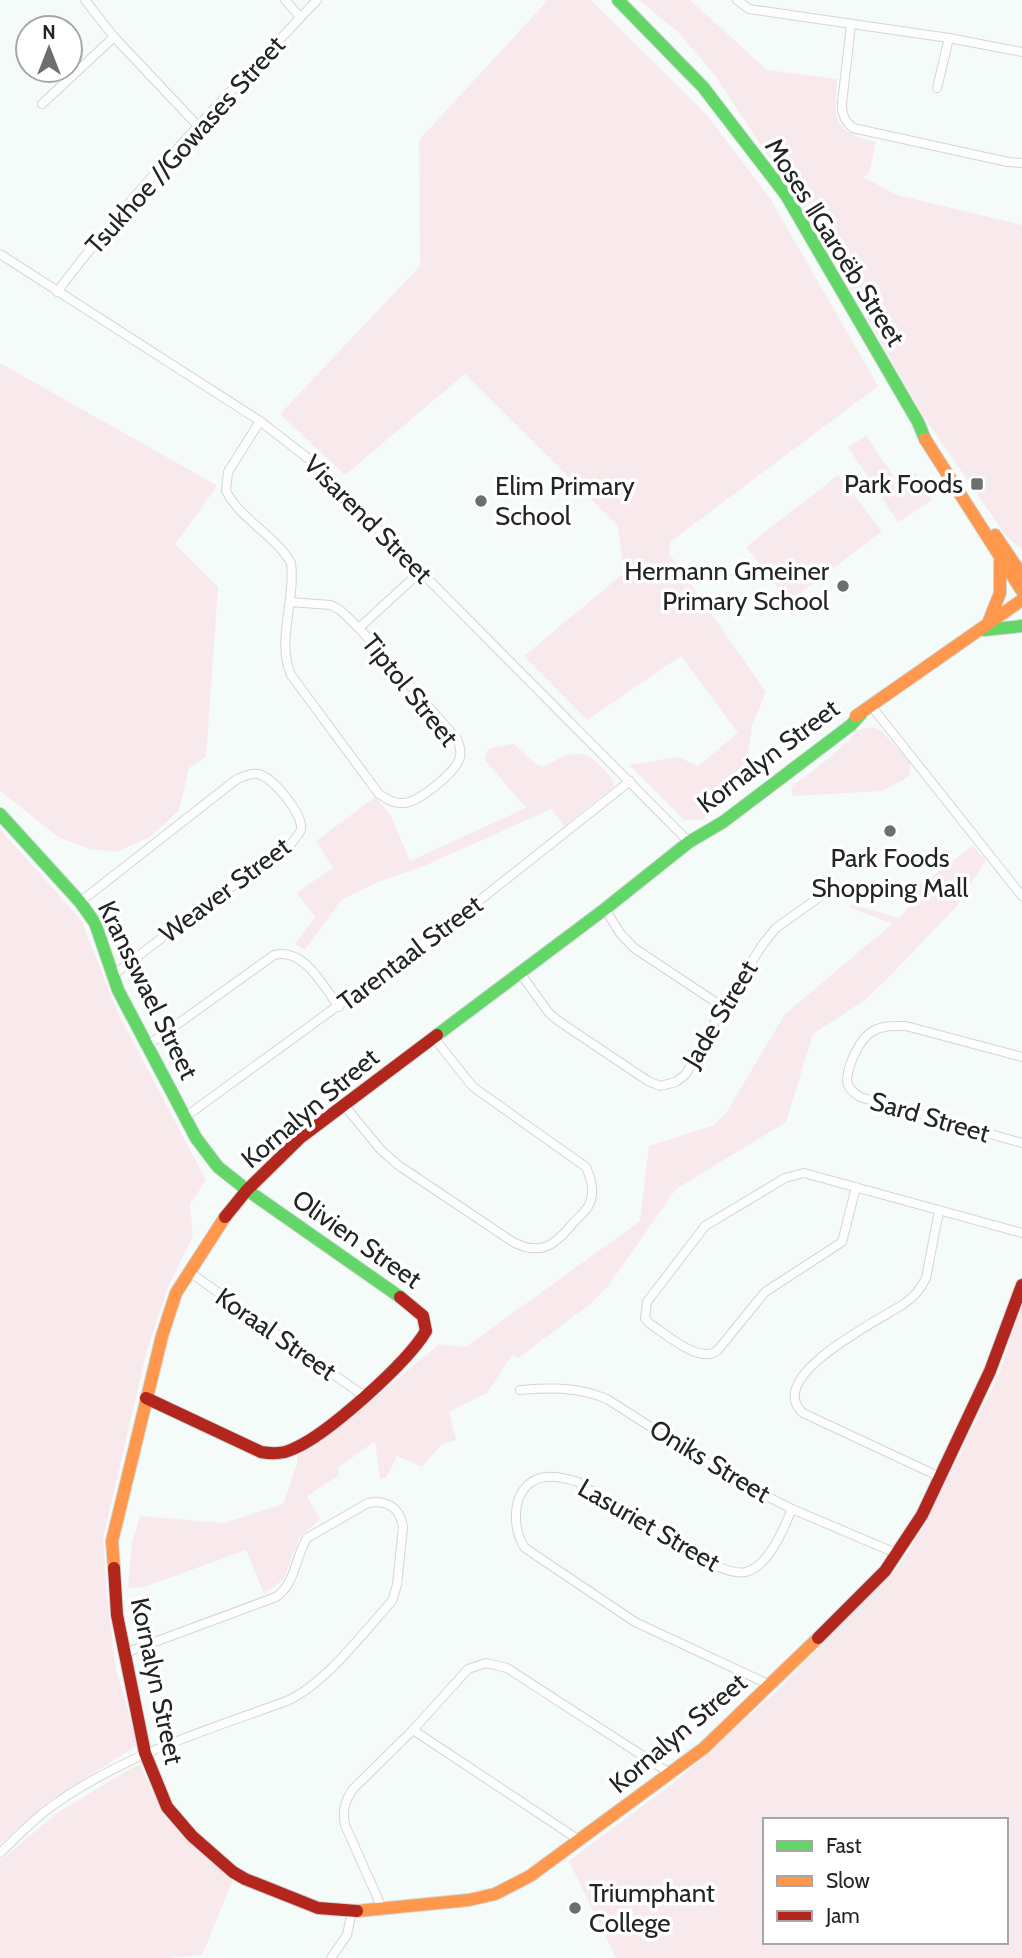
<svg xmlns="http://www.w3.org/2000/svg" width="1022" height="1958" viewBox="0 0 1022 1958" font-family="Cabin,sans-serif">
<style>
.green{fill:#f8e9ec;fill-rule:evenodd}
.lines{fill:none;stroke-linecap:round;stroke-linejoin:round}
.street-casing{stroke:#d2d7d5;stroke-width:10}
.fast-casing{stroke:#d2d7d5;stroke-width:14}
.slow-casing{stroke:#d2d7d5;stroke-width:14}
.jam-casing{stroke:#d2d7d5;stroke-width:14}
.street{stroke:#fefefe;stroke-width:8}
.fast{stroke:#63d668;stroke-width:12}
.slow{stroke:#ff974d;stroke-width:12}
.jam{stroke:#b3261e;stroke-width:12}
.poi-dot{fill:#6b706f;stroke:#fff;stroke-width:2.5}
.labels{text-anchor:middle;dominant-baseline:central;stroke-width:7;stroke-linejoin:round;paint-order:stroke}
.street-label{font-size:26px;fill:#212524;stroke:#fff}
.poi-label{font-size:26px;fill:#212524;stroke:#fff;text-anchor:end}
</style>
<rect width="100%" height="100%" fill="#f5fbf9"/>
<g class="green">
<path d="M548,0H591L705,113L770,198L878,386L671,541L669,553L766,692L752,726L744,785L702,820H684L629,765L678,757L698,766L738,733L681,656L587,720L524,656L624,573L618,526L465,374L345,475L280,414L420,266L419,140Z"/>
<path d="M639,0H690L767,70L837,79C835,119 831,132 876,142L869,174L863,177L897,195L1022,225V550L1006,536L924,417L813,224L714,74L678,32Z"/>
<path d="M0,363L216,485L215,489L175,544L218,587L206,757L189,768L179,810L150,837L116,852L90,849L60,838L0,791Z"/>
<path d="M866,436L899,484L915,473L932,500L898,522L848,447Z"/>
<path d="M838,475L882,531L789,602L746,547Z"/>
<path d="M864,728H876L881,731L910,762V774L905,779L882,791L793,796L791,787L832,756L858,731Z"/>
<path d="M514,744L537,765L544,767C578,746 589,749 614,782L613,787L564,826L551,809L424,866L378,882L341,900L305,950L295,944L315,917L297,893L333,867L316,841L375,797L390,814L410,861L526,808L485,760V755L490,748Z"/>
<path d="M0,829L81,920L118,1013L206,1180L190,1204L193,1236L168,1287L147,1350L103,1538L107,1597L116,1670L138,1745L49,1801L0,1844Z"/>
<path d="M973,846L986,860L956,907L889,977L865,1000L813,1034L786,1122L676,1189L608,1286L590,1304L518,1358L512,1355L487,1393L449,1412L456,1440L442,1444L422,1467L397,1456L386,1478L380,1479L375,1441L338,1468L339,1475L307,1496L320,1519L299,1538L284,1579L264,1594L246,1550L144,1587L128,1588L132,1543L140,1516L225,1523L283,1504L297,1464V1455L362,1409L439,1344L466,1347L640,1221L649,1146L714,1125L726,1113L785,1014L892,924L850,907L851,904L899,918L918,898L912,891Z"/>
<path d="M1022,1304V1958H616L569,1861L676,1781L777,1691L900,1564L925,1524L1000,1372ZM765,1820H1006V1942H765Z"/>
<path d="M141,1764C158,1819 193,1843 233,1880L202,1955L167,1958H0V1861L57,1813L133,1767Z"/>
</g>
<g class="lines">
<defs>
<g id="street">
<path d="M85,0L114,37L198,126"/>
<path d="M285,0L300,17"/>
<path d="M737,0L749,9L949,38L1022,52"/>
<path d="M851,25L842,103C842,115 844,120 853,128L1008,162L1022,163"/>
<path d="M937,88L949,38"/>
<path d="M42,104L114,37"/>
<path d="M0,254L260,421L310,460L689,842"/>
<path d="M57,292C134,189 229,94 317,0"/>
<path d="M260,421L228,472L226,491C241,520 275,535 291,563C296,599 276,641 291,675L379,794C387,799 394,804 404,803C419,802 453,774 459,760C462,753 460,746 457,739L359,628L340,610L331,605L290,602"/>
<path d="M359,628L421,571"/>
<path d="M872,707L1022,896"/>
<path d="M80,902L237,779C244,776 251,773 258,774C273,777 303,814 301,829C299,836 293,841 288,847L196,912L113,975"/>
<path d="M605,909L620,933L634,948L723,1007"/>
<path d="M520,973L549,1013L557,1020L648,1081L660,1086L676,1082L686,1074L723,1007L763,944L776,928L818,898"/>
<path d="M147,1046L274,955C304,947 323,986 339,1007"/>
<path d="M1022,1057L906,1026C895,1026 883,1025 873,1031C860,1038 848,1064 847,1080C847,1088 854,1093 860,1097L1022,1143"/>
<path d="M343,1104L381,1150L398,1165L513,1242C542,1257 556,1244 574,1222C579,1217 586,1211 589,1205C595,1193 591,1178 586,1167L473,1087L434,1038"/>
<path d="M185,1117L446,927L630,781"/>
<path d="M856,1187L842,1242L765,1292L717,1351C699,1364 666,1334 649,1323L645,1318L647,1302L705,1226L785,1178L804,1173L1022,1233"/>
<path d="M939,1211L926,1278C921,1288 914,1297 905,1303C884,1318 762,1376 803,1413L940,1477"/>
<path d="M188,1271L364,1396"/>
<path d="M520,1390C551,1388 577,1386 607,1399L729,1477L792,1509L898,1554"/>
<path d="M770,1685L635,1622L525,1548C511,1528 511,1487 540,1478C553,1475 565,1478 578,1482C607,1501 716,1580 746,1572C769,1566 784,1528 792,1509"/>
<path d="M413,1730L579,1840"/>
<path d="M0,1853C17,1837 34,1819 52,1806C123,1755 207,1730 287,1701C326,1683 363,1633 392,1601L397,1585L403,1527C400,1507 387,1500 368,1503L307,1538C295,1557 296,1583 276,1597L125,1653"/>
<path d="M382,1908L345,1825C342,1810 345,1801 353,1789L413,1730L468,1669L486,1663L507,1668L671,1774"/>
<path d="M331,1958L347,1935L352,1911"/>
</g>
<g id="fast">
<path d="M618,0L703,87L786,195L918,422L925,439"/>
<path d="M984,630L1022,626"/>
<path d="M0,814L80,902L95,923L118,990L196,1138L218,1167L247,1190L400,1297"/>
<path d="M437,1035L605,909L689,842L723,822L851,725L861,714"/>
</g>
<g id="slow">
<path d="M925,439L1022,591"/>
<path d="M995,535L1022,575"/>
<path d="M989,621L1000,593V562"/>
<path d="M856,716L1022,600"/>
<path d="M114,1568L112,1541L162,1336L176,1293L225,1217"/>
<path d="M357,1911L469,1900L495,1894L530,1876L704,1748L818,1638"/>
</g>
<g id="jam">
<path d="M225,1217L247,1190L300,1138L437,1035"/>
<path d="M146,1398L261,1452C272,1454 283,1454 293,1449C327,1435 407,1363 426,1331L423,1316L400,1297"/>
<path d="M114,1568L117,1615L145,1753L167,1807L192,1836L233,1872L245,1879L318,1908L357,1911"/>
<path d="M818,1638L885,1571L922,1515L990,1371L1022,1285"/>
</g>
</defs>
<use href="#street" class="street-casing"/>
<use href="#fast" class="fast-casing"/>
<use href="#slow" class="slow-casing"/>
<use href="#jam" class="jam-casing"/>
<use href="#street" class="street"/>
<use href="#fast" class="fast"/>
<use href="#slow" class="slow"/>
<use href="#jam" class="jam"/>
</g>
<g class="poi-dot">
<rect x="970" y="477" width="14" height="14" rx="3.5"/>
<circle cx="481" cy="501" r="7"/>
<circle cx="843" cy="586" r="7"/>
<circle cx="890" cy="831" r="7"/>
<circle cx="575" cy="1908" r="7"/>
</g>
<g class="labels">
<g class="street-label">
<text transform="translate(185 145) rotate(-48)">Tsukhoe //Gowases Street</text>
<text transform="translate(835 242) rotate(58)">Moses ǁGaroëb Street</text>
<text transform="translate(368 519) rotate(45)">Visarend Street</text>
<text transform="translate(410 690) rotate(51)">Tiptol Street</text>
<text transform="translate(768 756) rotate(-37)">Kornalyn Street</text>
<text transform="translate(225 890) rotate(-37)">Weaver Street</text>
<text transform="translate(410 953) rotate(-37)">Tarentaal Street</text>
<text transform="translate(148 990) rotate(64)">Kransswael Street</text>
<text transform="translate(720 1014) rotate(-59)">Jade Street</text>
<text transform="translate(310 1108) rotate(-40)">Kornalyn Street</text>
<text transform="translate(930 1117) rotate(16)">Sard Street</text>
<text transform="translate(357 1239) rotate(35)">Olivien Street</text>
<text transform="translate(276 1334) rotate(35)">Koraal Street</text>
<text transform="translate(710 1461) rotate(31)">Oniks Street</text>
<text transform="translate(649 1525) rotate(30)">Lasuriet Street</text>
<text transform="translate(157 1681) rotate(78)">Kornalyn Street</text>
<text transform="translate(678 1733) rotate(-40)">Kornalyn Street</text>
</g>
<g class="poi-label">
<text x="963" y="484">Park Foods</text>
<text x="495" y="486" text-anchor="start">Elim Primary<tspan x="495" dy="30">School</tspan></text>
<text x="829" y="571">Hermann Gmeiner<tspan x="829" dy="30">Primary School</tspan></text>
<text x="890" y="858" text-anchor="middle">Park Foods<tspan x="890" dy="30">Shopping Mall</tspan></text>
<text x="589" y="1893" text-anchor="start">Triumphant<tspan x="589" dy="30">College</tspan></text>
</g>
</g>
<rect x="763" y="1818" width="245" height="126" fill="#ffffff" stroke="#a6a8a7" stroke-width="2"/>
<rect x="777" y="1841" width="35" height="10" fill="#63d668" stroke="#a6a8a7" stroke-width="2"/>
<text x="826" y="1853" font-size="21" fill="#212524">Fast</text>
<rect x="777" y="1876" width="35" height="10" fill="#ff974d" stroke="#a6a8a7" stroke-width="2"/>
<text x="826" y="1888" font-size="21" fill="#212524">Slow</text>
<rect x="777" y="1911" width="35" height="10" fill="#b3261e" stroke="#a6a8a7" stroke-width="2"/>
<text x="826" y="1923" font-size="21" fill="#212524">Jam</text>
<g transform="translate(49 49)"><circle r="33" fill="#ffffff" stroke="#a6a8a7" stroke-width="2"/>
<path d="M0-5L12 26L0 18L-12 26Z" fill="#6b706f"/>
<text y="-10" font-size="19" font-weight="bold" text-anchor="middle" fill="#212524">N</text>
</g>
</svg>
